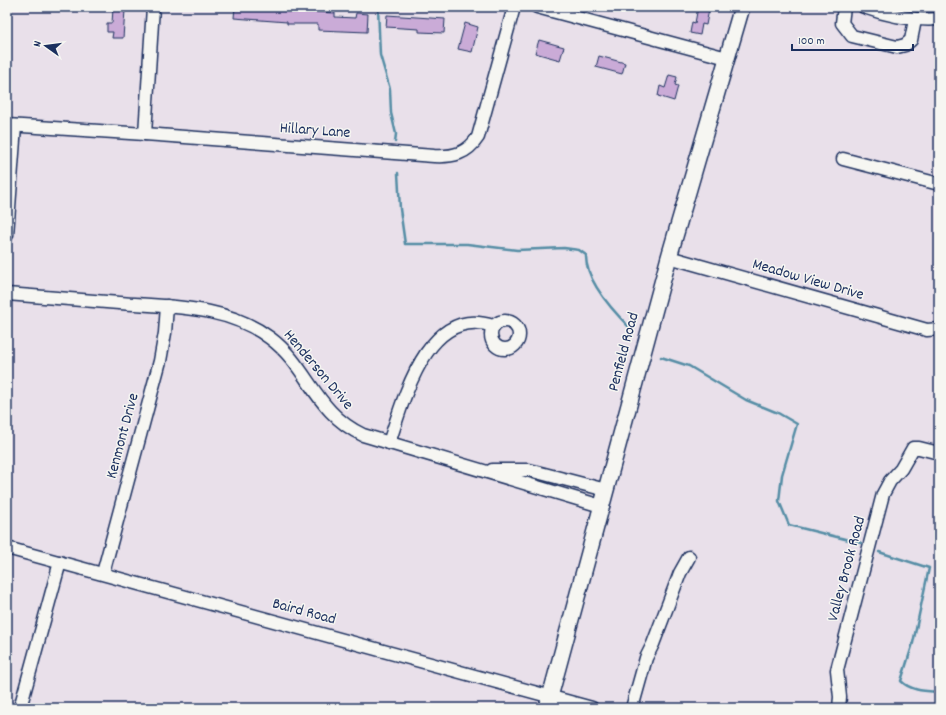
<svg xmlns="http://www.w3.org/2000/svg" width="946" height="715" viewBox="0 0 946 715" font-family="Dekko,sans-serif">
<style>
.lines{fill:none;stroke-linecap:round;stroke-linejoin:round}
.stream{stroke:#558da5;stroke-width:2.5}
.building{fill:#caabd7;stroke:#1b2f5e}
.minor-casing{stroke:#1b2f5e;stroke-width:15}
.major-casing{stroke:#1b2f5e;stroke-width:18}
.minor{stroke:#f6f6f2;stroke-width:12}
.major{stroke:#f6f6f2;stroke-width:15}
.labels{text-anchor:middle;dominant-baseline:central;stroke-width:3;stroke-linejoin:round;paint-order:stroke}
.street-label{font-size:16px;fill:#1b2f5e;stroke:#f6f6f2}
</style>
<rect width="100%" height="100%" fill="#e9e0ea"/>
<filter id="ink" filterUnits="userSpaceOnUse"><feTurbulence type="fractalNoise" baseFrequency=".025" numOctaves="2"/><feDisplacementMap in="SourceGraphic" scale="8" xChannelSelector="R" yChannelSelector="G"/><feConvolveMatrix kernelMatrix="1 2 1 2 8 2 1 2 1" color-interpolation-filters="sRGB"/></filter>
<g filter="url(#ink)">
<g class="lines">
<g class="stream">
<path d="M378,7L380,55L390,89L391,113L396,134L395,142"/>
<path d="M398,173L400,209L405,244H467L517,250L564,248L579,250L586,255C585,280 614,312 630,328"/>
<path d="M661,357L689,366L746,400L778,413L797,424L782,475L779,501L789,525L861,543"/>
<path d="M879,552L929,568L913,643L901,681C911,691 925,691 939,692"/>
</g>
</g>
<g class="building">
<path d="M235,7L335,13V17L355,18L356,13L368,14L367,32L318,30V24H287V22L234,18Z"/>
<path d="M698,7L709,9L706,25L702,24L700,35L690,33L692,22L695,23Z"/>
<path d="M113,9L125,10L123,38H112L113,32H107V23H112Z"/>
<path d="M387,15L445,19L444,33L419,32V29L386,27Z"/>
<path d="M465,23L478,27L472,52L458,49Z"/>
<path d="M539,40L564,47L560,60L535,53Z"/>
<path d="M599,56L625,63L622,74L596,67Z"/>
<path d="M669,75L677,77L675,85L678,86L674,101L658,96L660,86L665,88Z"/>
</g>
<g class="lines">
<defs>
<g id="minor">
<path d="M537,7L727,58"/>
<path d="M844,7L842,23L852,36L897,47L905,45L911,40L915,20"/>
<path d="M864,7C889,16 912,21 939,19"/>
<path d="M7,125L145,134L434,156C453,157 467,154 478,137L514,7"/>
<path d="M145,134L153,7"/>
<path d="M843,159L939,184"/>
<path d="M7,235L15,126"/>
<path d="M669,257L927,330L939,329"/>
<path d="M7,294C44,297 82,300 119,303C170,307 227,305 270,338C309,367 315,413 363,435L601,506"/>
<circle cx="505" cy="335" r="14"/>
<path d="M389,443C404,398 428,304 493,326"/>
<path d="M492,470H529L606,490"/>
<path d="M7,548L592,708"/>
<path d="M103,573L160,361L165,333L167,306"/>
<path d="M20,708L60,562"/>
<path d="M632,708L646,658L653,644L680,573L689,557"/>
<path d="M839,708L840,697L837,670L883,494L890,481L901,469L913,448H919L939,453"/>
</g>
<path id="major" d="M547,708L669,257L742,7"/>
</defs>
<use href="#minor" class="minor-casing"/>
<use href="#major" class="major-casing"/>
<use href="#minor" class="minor"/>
<use href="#major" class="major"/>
</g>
</g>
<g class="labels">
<g class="street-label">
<text transform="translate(315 131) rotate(4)">Hillary Lane</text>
<text transform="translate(808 280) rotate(16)">Meadow View Drive</text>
<text transform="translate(624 352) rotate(-75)">Penfield Road</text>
<text transform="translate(318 370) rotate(50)">Henderson Drive</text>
<text transform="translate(123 436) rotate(-75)">Kenmont Drive</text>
<text transform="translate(847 569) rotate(-75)">Valley Brook Road</text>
<text transform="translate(304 612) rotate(15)">Baird Road</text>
</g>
</g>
<rect width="946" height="715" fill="none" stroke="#f6f6f2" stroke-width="24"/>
<rect x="12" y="12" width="922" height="691" fill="none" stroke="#1b2f5e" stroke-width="1.5" filter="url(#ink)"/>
<g transform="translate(46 46) rotate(284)" stroke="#f6f6f2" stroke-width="3" paint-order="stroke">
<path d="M0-3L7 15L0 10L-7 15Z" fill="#1b2f5e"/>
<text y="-6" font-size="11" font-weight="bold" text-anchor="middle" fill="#1b2f5e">N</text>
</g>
<path d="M792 44v6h121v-6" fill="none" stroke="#1b2f5e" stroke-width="2"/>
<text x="798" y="44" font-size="12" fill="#1b2f5e" stroke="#f6f6f2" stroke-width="3" paint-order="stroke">100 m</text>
</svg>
